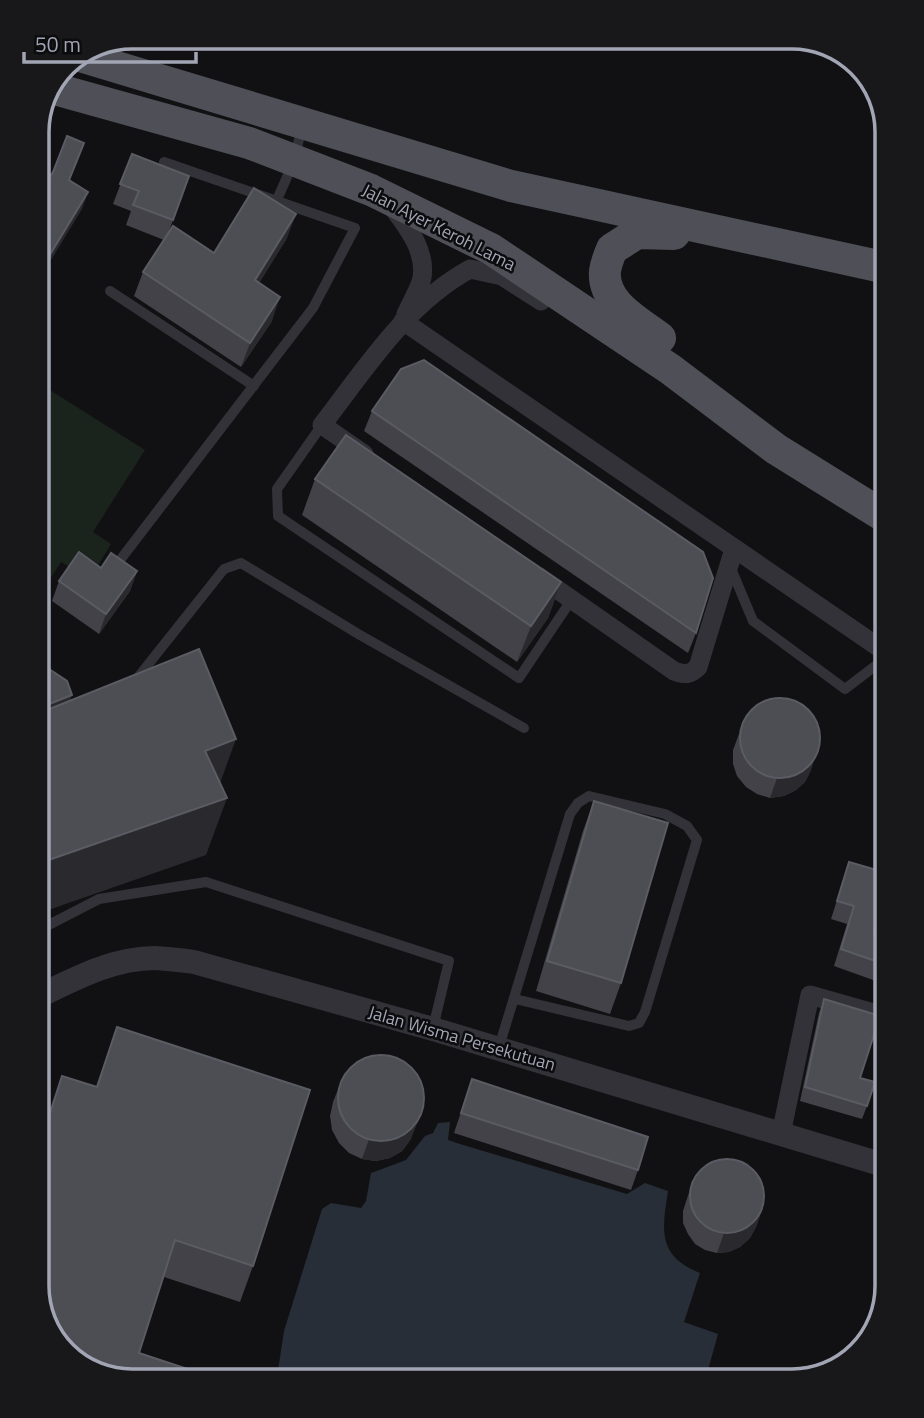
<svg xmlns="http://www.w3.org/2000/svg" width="924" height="1418" viewBox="0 0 924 1418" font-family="'Titillium Web',sans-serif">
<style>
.green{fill:#1b231d}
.water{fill:#272e37}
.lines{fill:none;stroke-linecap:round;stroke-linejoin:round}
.service{stroke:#323238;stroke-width:10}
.minor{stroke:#323238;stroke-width:19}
.tertiary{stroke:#323238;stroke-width:24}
.primary{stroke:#4e4f57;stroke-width:32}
.wall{fill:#424248}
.shaded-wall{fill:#2a2a2e}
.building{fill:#4d4d54;stroke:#5a5b63;stroke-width:2}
.labels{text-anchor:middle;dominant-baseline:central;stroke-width:5;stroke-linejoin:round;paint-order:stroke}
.street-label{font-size:18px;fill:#a2a5b4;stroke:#0c0c0e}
.rim{fill:none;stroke:#a2a5b4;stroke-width:3.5}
</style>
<rect width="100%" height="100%" fill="#111113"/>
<path class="green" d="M37,382L145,450L93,532L111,544L97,567L79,573L61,562L37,599Z"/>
<path class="water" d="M450,1122L448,1140L460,1144L627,1194L645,1183L668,1191C662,1230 657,1256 700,1273L684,1322L718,1334L705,1381H283L277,1377L284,1331L322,1209L331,1203L361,1208L366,1201L371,1173L406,1160L425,1136L433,1133L438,1123Z"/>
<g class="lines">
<g class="service">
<path d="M276,202L294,161L302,126"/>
<path d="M110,291L254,386"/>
<path d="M322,425L277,489L278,516L519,678L572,599"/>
<path d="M730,566L753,621L845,689L887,657"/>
<path d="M114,568L313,308L355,228L164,162"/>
<path d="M135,681L224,569L241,563L360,635L524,728"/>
<path d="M37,931L99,899L206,882L449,961L433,1028"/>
<path d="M499,1047L570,814L578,803L589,796L665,814L687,826L697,840L645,1012L639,1023L629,1026L515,999"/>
</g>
<g class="minor">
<path d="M391,205C407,226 429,254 421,282C417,293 411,303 406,314"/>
<path d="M403,321L887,653"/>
<path d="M364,454L322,425C366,368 406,304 470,269L502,276L541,301"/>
<path d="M538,576L674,671C685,675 690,675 698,667L734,549"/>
<path d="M781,1134L810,995L887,1017"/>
</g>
<path class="tertiary" d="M37,997C74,979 113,958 155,958C168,959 181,960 194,962L433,1029L887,1166"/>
<g class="primary">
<path d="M80,56L511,186L887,268"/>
<path d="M55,89L249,143L371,190L491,249L670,369L776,449L887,518"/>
<path d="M660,338C638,321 602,303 605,271C606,264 609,256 612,249L637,233L674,234"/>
</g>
</g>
<g class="wall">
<path d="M132,154L189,176L168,234L214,253L287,238L259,283L272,321L241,367L134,296L143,272L164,240L126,225L131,211L113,204Z"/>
<path d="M372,411L696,633L688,653L364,431Z"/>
<path d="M315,479L561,582L548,618L517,662L302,515Z"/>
<path d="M101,568L137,571L130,591L99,634L52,601L59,581Z"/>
<path d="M745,718L811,770L805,782L796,790L784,796L770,798L757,794L746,787L737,776L733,764V750Z"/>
<path d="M594,801L621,983L610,1014L536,991L583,831Z"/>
<path d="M849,862L874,931L887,936V985L834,966L847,924L831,919Z"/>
<path d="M824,999L860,1078L867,1106L862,1119L800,1101L819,1013Z"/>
<path d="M117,1027L253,1266L240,1302L164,1277L139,1353L126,1381L37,1286V1149L62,1076L96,1087Z"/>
<path d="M472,1079L638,1170L631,1190L454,1133Z"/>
<path d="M341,1082L411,1139L402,1151L390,1158L376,1161L362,1159L349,1153L339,1143L332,1130L330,1116L333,1102Z"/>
<path d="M693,1180L763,1207L756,1227L750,1238L740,1247L729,1252L717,1253L705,1250L695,1244L688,1234L683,1223V1211Z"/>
</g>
<g class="shaded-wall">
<path d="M88,192L82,209L37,283V276Z"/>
<path d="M296,214L287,238L246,304L255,280Z"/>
<path d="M280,297L272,321L241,367L250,343Z"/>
<path d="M137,571L130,591L99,634L106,614Z"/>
<path d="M561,582L548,618L517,662L531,626Z"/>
<path d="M72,695L65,715L37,726V709Z"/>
<path d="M236,739L215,797L205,751Z"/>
<path d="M818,750L811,770L805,782L796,790L784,796L770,798L777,778Z"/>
<path d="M227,798L206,855L37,914V864Z"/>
<path d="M424,1106L411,1139L402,1151L390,1158L376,1161L362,1159L369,1139Z"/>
<path d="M763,1207L756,1227L750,1238L740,1247L729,1252L717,1253L724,1233Z"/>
</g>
<g class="building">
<path d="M67,136L84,143L69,180L88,192L37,276V198L53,172Z"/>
<path d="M132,154L189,176L173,220L133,205L139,191L120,184Z"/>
<path d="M254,188L296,214L255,280L280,297L250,343L143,272L173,226L214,253Z"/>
<path d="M424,360L703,552L713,578L696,633L372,411L401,369Z"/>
<path d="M346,435L561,582L531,626L315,479Z"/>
<path d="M79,552L101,568L111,553L137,571L106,614L59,581Z"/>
<path d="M199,649L236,739L205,751L227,798L37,864V714Z"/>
<path d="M37,661L67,681L72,695L37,709Z"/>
<circle cx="780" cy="738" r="40"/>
<path d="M594,801L668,823L621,983L547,961Z"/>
<path d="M849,862L887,873V883L874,931L887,936V965L841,949L854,906L837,901Z"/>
<path d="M824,999L880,1016L860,1078L875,1082L867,1106L805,1087Z"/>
<path d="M117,1027L310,1090L253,1266L175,1240L139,1353L218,1379L217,1381H126L79,1365L47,1329L37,1286V1153L62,1076L97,1087Z"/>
<circle cx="381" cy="1098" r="43"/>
<path d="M472,1079L648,1137L638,1170L461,1113Z"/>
<circle cx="727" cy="1196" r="37"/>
</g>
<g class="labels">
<g class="street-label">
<text transform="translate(439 227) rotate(27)">Jalan Ayer Keroh Lama</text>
<text transform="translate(462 1038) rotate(16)">Jalan Wisma Persekutuan</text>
</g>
</g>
<path d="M0 0H924V1418H0ZM132 49H792A83 83 0 0 1 875 132V1286A83 83 0 0 1 792 1369H132A83 83 0 0 1 49 1286V132A83 83 0 0 1 132 49Z" fill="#18181b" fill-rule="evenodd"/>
<path class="rim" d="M132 49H792A83 83 0 0 1 875 132V1286A83 83 0 0 1 792 1369H132A83 83 0 0 1 49 1286V132A83 83 0 0 1 132 49Z"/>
<path d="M24 52v10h172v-10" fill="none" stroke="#a2a5b4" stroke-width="3.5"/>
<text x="35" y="52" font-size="21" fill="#a2a5b4" stroke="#0c0c0e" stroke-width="5" paint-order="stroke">50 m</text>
</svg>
